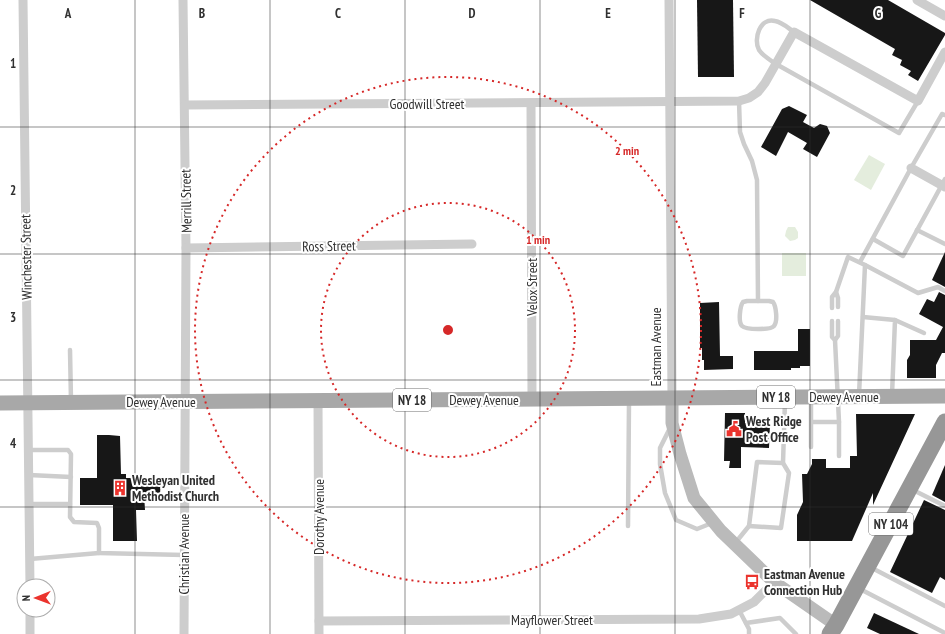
<svg xmlns="http://www.w3.org/2000/svg" width="945" height="634" viewBox="0 0 945 634" font-family="'PT Sans Narrow',sans-serif">
<style>
.green{fill:#e4eddd}
.building{fill:#171717}
.lines{fill:none;stroke-linecap:round;stroke-linejoin:round}
.lane{stroke:#cdcdcd;stroke-width:4.5}
.street{stroke:#cdcdcd;stroke-width:9}
.secondary{stroke:#bababa;stroke-width:13}
.primary{stroke:#a8a8a8;stroke-width:15}
.highway{stroke:#979797;stroke-width:17}
.grid{fill:none;stroke:#303030;stroke-width:1;stroke-opacity:0.55}
.ring{fill:none;stroke:#d62828;stroke-width:2;stroke-dasharray:2 4}
.labels{text-anchor:middle;dominant-baseline:central;stroke-width:4;stroke-linejoin:round;paint-order:stroke}
.shield{fill:#fff;stroke:#6e6e6e;stroke-width:1}
.shield-label{font-size:13px;font-weight:bold;fill:#303030}
.street-label{font-size:14px;fill:#303030;stroke:#fff}
.poi-label{font-size:14px;font-weight:bold;fill:#303030;stroke:#fff;text-anchor:start}
.grid-label{font-size:13px;text-anchor:middle;font-weight:bold;fill:#303030;stroke:#fff;stroke-width:4;stroke-linejoin:round;paint-order:stroke}
.centre{fill:#d62828;stroke:#fff;stroke-width:2}
.ring-label{font-size:12px;text-anchor:middle;font-weight:bold;fill:#d62828;stroke:#fff;stroke-width:4;stroke-linejoin:round;paint-order:stroke}
</style>
<rect width="100%" height="100%" fill="#fff"/>
<g class="green">
<path d="M869,155L885,164L871,190L854,180Z"/>
<path d="M788,227H795L798,232V238L795,240L790,241L785,236L786,231Z"/>
<rect x="782" y="253" width="24" height="23"/>
</g>
<g class="building">
<path d="M697,0H733L734,77H698Z"/>
<path d="M810,0H888L945,33V35L918,81L908,75L911,71L900,65L902,60L892,55L895,49Z"/>
<path d="M789,106L807,115L803,122L814,128L820,124L827,126L830,133L817,157L803,149L807,143L788,132L776,156L761,147L782,109Z"/>
<path d="M945,252V287L932,280Z"/>
<path d="M939,292L945,295V353H942L936,365V378H907V360L910,355V340H936L943,327L919,314L927,299L934,302Z"/>
<path d="M719,302L720,356H733V369L704,370V360H702V348H700V303Z"/>
<path d="M798,329H810V366H800V368H791V370H754V351H798Z"/>
<path d="M725,413H745V423L770,424L769,448L741,447V468H729L730,461H724Z"/>
<path d="M856,414H915L873,505V493L852,541H797V515L803,502L802,474H807L812,464V459H826V468H850V456H857Z"/>
<path d="M97,435H109L120,436L121,474H126V478H161L160,494H144L145,510H136L137,541H113V505H80V478H97Z"/>
<path d="M945,465V502L932,495Z"/>
<path d="M924,500L945,510V580L940,577L932,593L890,572Z"/>
<path d="M874,613L919,634H880L867,628Z"/>
</g>
<g class="lines">
<g class="lane">
<path d="M794,32C788,28 782,22 775,21C760,17 753,39 759,50C763,56 770,60 776,64L899,133L918,101"/>
<path d="M739,101L740,132L744,144L752,161L757,180L758,301"/>
<path d="M917,230L945,244"/>
<path d="M873,239L903,256L945,179"/>
<path d="M860,262L911,168L942,114L945,115"/>
<path d="M865,265L918,293L938,287L945,291"/>
<path d="M836,292L848,257L865,265L859,395"/>
<path d="M747,301H769L773,302C776,306 778,321 774,326C771,330 746,330 742,326C738,322 740,306 743,302Z"/>
<path d="M832,308V297L836,292L838,298V307"/>
<path d="M863,317L895,320L892,395"/>
<path d="M895,320L924,333"/>
<path d="M832,321V337L835,340L838,336V321"/>
<path d="M70,350L71,401"/>
<path d="M811,399V447"/>
<path d="M812,422H839L835,340"/>
<path d="M839,422V456"/>
<path d="M670,428L660,448V464L665,493L676,520L697,529L712,523"/>
<path d="M29,450H68L71,454L70,517L74,522L97,523L99,528V553L184,555"/>
<path d="M29,475L71,477"/>
<path d="M913,490L945,506"/>
<path d="M29,504H70"/>
<path d="M628,526L629,401"/>
<path d="M749,526L781,528L789,473L783,463L785,400"/>
<path d="M736,542L749,526L757,462L783,463"/>
<path d="M30,559L99,553"/>
<path d="M870,567L945,606"/>
<path d="M860,589L945,633"/>
<path d="M739,610L749,629V634"/>
<path d="M746,623L780,618L796,634"/>
</g>
<g class="street">
<path d="M23,0L30,586"/>
<path d="M183,0L186,248L184,634"/>
<path d="M669,0L672,398"/>
<path d="M917,0L945,16"/>
<path d="M531,103L532,399"/>
<path d="M185,105L739,101L749,98L758,92L765,83L794,32L918,101L945,52"/>
<path d="M911,168L945,187"/>
<path d="M186,248L472,244"/>
<path d="M318,400L319,634"/>
<path d="M30,610V634"/>
<path d="M319,621L699,619L731,614L754,602L774,582"/>
</g>
<path class="secondary" d="M672,398V423L680,454L694,498L721,531L774,582L836,625"/>
<path class="primary" d="M0,403L945,396"/>
<path class="highway" d="M830,634L836,625L945,422"/>
</g>
<path class="grid" d="M135,0V634M270,0V634M405,0V634M540,0V634M675,0V634M810,0V634M0,127H945M0,254H945M0,380H945M0,507H945"/>
<g class="ring">
<circle cx="448" cy="330" r="127"/>
<circle cx="448" cy="330" r="253"/>
</g>
<defs>
<symbol id="civic-bare" viewBox="-9 -9 18 18"><path d="M-.6-6.5H3V-4.5H.6V-3L4-1V1h2V6H-6V1h2V-1L-.6-3ZM-1.2 2.5V6h2.4V2.5Z" fill="#eb332d" stroke="#fff" stroke-width="2.5" paint-order="stroke"/></symbol>
<symbol id="building-bare" viewBox="-9 -9 18 18"><path d="M-4-6H4V6H1V3H-1V6H-4ZM-2.5-4.3h1.7v1.8h-1.7ZM.8-4.3h1.7v1.8H.8ZM-2.5-1h1.7V.8h-1.7ZM.8-1h1.7V.8H.8Z" fill="#eb332d" stroke="#fff" stroke-width="2.5" paint-order="stroke"/></symbol>
<symbol id="bus-bare" viewBox="-9 -9 18 18"><path d="M-5-6H5V4H4V6H2V4H-2V6H-4V4H-5ZM-3.5-4V0h7V-4ZM-3.5 1.2v1.5H-2V1.2ZM2 1.2v1.5H3.5V1.2Z" fill="#eb332d" stroke="#fff" stroke-width="2.5" paint-order="stroke"/></symbol>
</defs>
<g fill-rule="evenodd">
<use href="#civic-bare" x="723" y="418" width="22" height="22"/>
<use href="#building-bare" x="109" y="477" width="22" height="22"/>
<use href="#bus-bare" x="741" y="571" width="22" height="22"/>
</g>
<g class="labels">
<g class="shield">
<rect x="757" y="386" width="38" height="22" rx="3"/>
<rect x="393" y="389" width="38" height="22" rx="3"/>
<rect x="869" y="513" width="44" height="22" rx="3"/>
</g>
<g class="shield-label">
<text x="776" y="397">NY 18</text>
<text x="412" y="400">NY 18</text>
<text x="891" y="524">NY 104</text>
</g>
<g class="street-label">
<text x="427" y="104">Goodwill Street</text>
<text transform="translate(186 201) rotate(-91)">Merrill Street</text>
<text transform="translate(329 246) rotate(-1)">Ross Street</text>
<text transform="translate(26 257) rotate(-91)">Winchester Street</text>
<text transform="translate(532 287) rotate(-90)">Velox Street</text>
<text transform="translate(656 347) rotate(-90)">Eastman Avenue</text>
<text x="844" y="397">Dewey Avenue</text>
<text x="484" y="400">Dewey Avenue</text>
<text x="161" y="402">Dewey Avenue</text>
<text transform="translate(319 517) rotate(-90)">Dorothy Avenue</text>
<text transform="translate(184 554) rotate(-90)">Christian Avenue</text>
<text x="552" y="620">Mayflower Street</text>
</g>
<g class="poi-label">
<text x="746" y="421">West Ridge<tspan x="746" dy="16">Post Office</tspan></text>
<text x="132" y="480">Wesleyan United<tspan x="132" dy="16">Methodist Church</tspan></text>
<text x="764" y="574">Eastman Avenue<tspan x="764" dy="16">Connection Hub</tspan></text>
</g>
</g>
<g class="grid-label">
<text x="68" y="18">A</text>
<text x="202" y="18">B</text>
<text x="338" y="18">C</text>
<text x="472" y="18">D</text>
<text x="608" y="18">E</text>
<text x="742" y="18">F</text>
<text x="878" y="18">G</text>
<text x="13" y="68">1</text>
<text x="13" y="195">2</text>
<text x="13" y="322">3</text>
<text x="13" y="448">4</text>
</g>
<circle cx="448" cy="330" r="6" class="centre"/>
<g class="ring-label">
<text x="627" y="155">2 min</text>
<text x="538" y="244">1 min</text>
</g>
<g transform="translate(36 598) rotate(269)"><circle r="19" fill="#ffffff" stroke="#acacac"/>
<path d="M0-3L7 15L0 10L-7 15Z" fill="#eb332d"/>
<text y="-6" font-size="11" font-weight="bold" text-anchor="middle" fill="#303030">N</text>
</g>
</svg>
